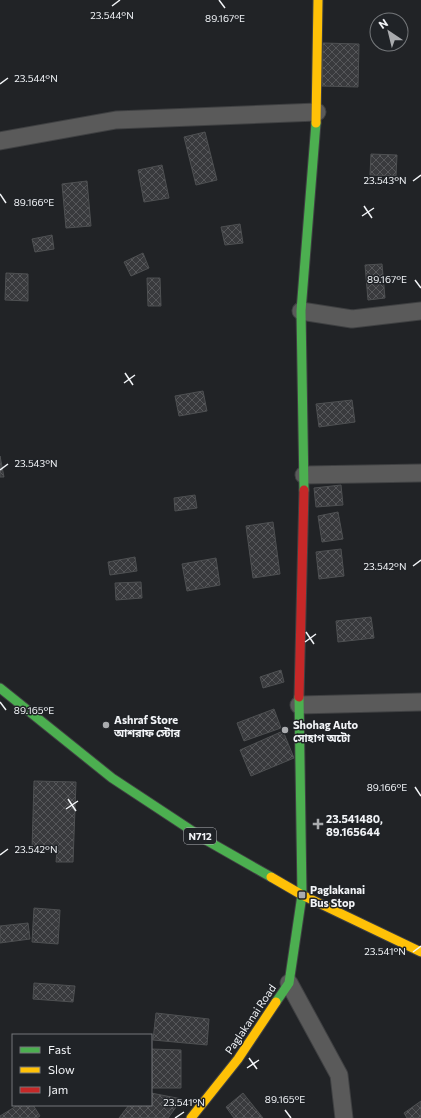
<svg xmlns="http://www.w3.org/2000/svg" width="421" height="1118" viewBox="0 0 421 1118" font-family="Commissioner,'Noto Sans Bengali',sans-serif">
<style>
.building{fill:url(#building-cross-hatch);stroke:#4e5052}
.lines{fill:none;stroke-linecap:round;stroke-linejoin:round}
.street-casing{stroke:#3f4042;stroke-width:19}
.fast-casing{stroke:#3f4042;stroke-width:11}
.slow-casing{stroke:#3f4042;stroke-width:11}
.jam-casing{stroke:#3f4042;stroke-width:11}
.street{stroke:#5a5a5a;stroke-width:17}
.fast{stroke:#4caf50;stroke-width:9}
.slow{stroke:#ffc107;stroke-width:9}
.jam{stroke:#c62828;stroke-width:9}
.ticks{fill:none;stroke:#f2f4f7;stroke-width:1.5}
.poi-dot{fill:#a9abae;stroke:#202327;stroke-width:1.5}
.labels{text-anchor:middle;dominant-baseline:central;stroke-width:3;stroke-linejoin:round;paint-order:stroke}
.shield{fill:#202327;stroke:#b3b5b9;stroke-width:1}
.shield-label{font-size:10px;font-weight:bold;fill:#f2f4f7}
.poi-label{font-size:11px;font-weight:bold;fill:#f2f4f7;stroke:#202327;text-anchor:start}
.street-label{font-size:11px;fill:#f2f4f7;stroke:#202327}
.ticks-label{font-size:10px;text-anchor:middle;fill:#f2f4f7;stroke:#202327;stroke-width:3;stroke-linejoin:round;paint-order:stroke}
</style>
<defs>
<pattern id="building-cross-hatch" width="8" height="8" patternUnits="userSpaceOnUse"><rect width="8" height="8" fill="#393a3d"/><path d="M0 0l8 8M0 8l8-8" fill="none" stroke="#56575a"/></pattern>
</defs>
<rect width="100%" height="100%" fill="#212326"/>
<g class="building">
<path d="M323,43L359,44L358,87L322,86Z"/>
<path d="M205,132L217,180L196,185L184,137Z"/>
<path d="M371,154L397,155L396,176L370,175Z"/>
<path d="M162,165L169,198L144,202L138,170Z"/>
<path d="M87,181L91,226L66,228L62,184Z"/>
<path d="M240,224L243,243L225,245L221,227Z"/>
<path d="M52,235L54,249L35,252L32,239Z"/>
<path d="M143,253L149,268L131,276L124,262Z"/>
<path d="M382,264L385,298L368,300L365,265Z"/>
<path d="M6,273L28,274V301L5,300Z"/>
<path d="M147,278H160L161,306H148Z"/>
<path d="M203,391L207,411L179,416L175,396Z"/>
<path d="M352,400L355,422L319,427L316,404Z"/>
<path d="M0,456L4,477H0Z"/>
<path d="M341,485L343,505L316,507L314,488Z"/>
<path d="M195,495L197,508L175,511L174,498Z"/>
<path d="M338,512L343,539L322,542L318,516Z"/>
<path d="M273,522L280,574L253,578L246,526Z"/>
<path d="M341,549L344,576L319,579L316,552Z"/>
<path d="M135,557L137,571L110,575L108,562Z"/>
<path d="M216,558L220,585L187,591L182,564Z"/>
<path d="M141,582L142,598L116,600L115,583Z"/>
<path d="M371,617L374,638L338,642L336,621Z"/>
<path d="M281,670L284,682L263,688L260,677Z"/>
<path d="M274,709L281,728L244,741L237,723Z"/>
<path d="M283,731L294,758L251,776L240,750Z"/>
<path d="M34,781L76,782L73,862H56L57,851L32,850Z"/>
<path d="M34,908L60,910L58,944L32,942Z"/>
<path d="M28,923L30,939L0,943V926Z"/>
<path d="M34,983L75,986L73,1002L33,999Z"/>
<path d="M156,1013L209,1019L207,1045L153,1040Z"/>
<path d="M151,1049L181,1050V1088H151Z"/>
<path d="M151,1093L182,1099L168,1118H119L129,1105H151Z"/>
<path d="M243,1093L263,1118H234L226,1107Z"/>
<path d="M421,1101V1118H407L404,1113Z"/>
<path d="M18,1105H33L40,1116L37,1118H0V1116Z"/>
</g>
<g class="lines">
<defs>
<g id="street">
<path d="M0,141L116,120L317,112"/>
<path d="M301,311L352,319L421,311"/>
<path d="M304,475L421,473"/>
<path d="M299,705L421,702"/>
<path d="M289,983L339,1075L344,1118"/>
</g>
<g id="fast">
<path d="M304,490L301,311L316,123"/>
<path d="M0,688L112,778L206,840L271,877"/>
<path d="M276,1002L289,983L302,895L299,697"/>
</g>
<g id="slow">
<path d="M316,123L318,0"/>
<path d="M271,877L302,895L421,952"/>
<path d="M191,1118L238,1059L276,1002"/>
</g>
<path id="jam" d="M299,697L304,490"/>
</defs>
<use href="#street" class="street-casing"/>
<use href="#fast" class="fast-casing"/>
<use href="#slow" class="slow-casing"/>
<use href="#jam" class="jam-casing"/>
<use href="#street" class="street"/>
<use href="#fast" class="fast"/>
<use href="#slow" class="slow"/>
<use href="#jam" class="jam"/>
</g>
<path class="ticks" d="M219,0L225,8M112,6L120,0M0,84L8,78M413,181L421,175M0,194L6,203M364,206L372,218M362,216L374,208M415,280L421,288M125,373L133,385M124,383L135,375M0,470L8,464M413,566L421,560M306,632L314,644M305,642L316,634M0,702L6,710M415,787L421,796M68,799L76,811M66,809L78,801M0,855L8,849M413,952L421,946M249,1058L257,1069M247,1068L259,1060M285,1110L291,1118M175,1118L184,1112"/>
<g class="poi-dot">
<circle cx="106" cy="725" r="4"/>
<circle cx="285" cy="730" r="4"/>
<path d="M316 818h4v4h4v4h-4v4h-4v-4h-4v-4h4z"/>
<rect x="298" y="891" width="8" height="8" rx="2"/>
</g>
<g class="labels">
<rect class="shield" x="184" y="828" width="32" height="16" rx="3"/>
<g class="shield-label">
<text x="200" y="836">N712</text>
</g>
<g class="poi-label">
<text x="114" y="719">Ashraf Store<tspan x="114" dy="13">আশরাফ স্টোর</tspan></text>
<text x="293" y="724">Shohag Auto<tspan x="293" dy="13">সোহাগ অটো</tspan></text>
<text x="326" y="818">23.541480,<tspan x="326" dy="13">89.165644</tspan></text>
<text x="310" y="889">Paglakanai<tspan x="310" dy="13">Bus Stop</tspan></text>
</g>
<g class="street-label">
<text transform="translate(250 1019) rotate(-56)">Paglakanai Road</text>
</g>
</g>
<g class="ticks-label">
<text x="112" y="19">23.544°N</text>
<text x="225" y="22">89.167°E</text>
<text x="36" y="82">23.544°N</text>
<text x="385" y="184">23.543°N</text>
<text x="34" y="206">89.166°E</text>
<text x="387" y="283">89.167°E</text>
<text x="36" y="467">23.543°N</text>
<text x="385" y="570">23.542°N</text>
<text x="34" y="714">89.165°E</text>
<text x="387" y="791">89.166°E</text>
<text x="36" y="853">23.542°N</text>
<text x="385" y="955">23.541°N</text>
<text x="285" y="1103">89.165°E</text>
<text x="184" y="1106">23.541°N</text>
</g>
<rect x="12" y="1034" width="140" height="72" fill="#202327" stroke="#74777a"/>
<rect x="20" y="1047" width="20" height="6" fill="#4caf50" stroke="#74777a"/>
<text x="48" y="1054" font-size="12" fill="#f2f4f7">Fast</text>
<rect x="20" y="1067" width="20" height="6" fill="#ffc107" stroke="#74777a"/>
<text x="48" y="1074" font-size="12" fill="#f2f4f7">Slow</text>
<rect x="20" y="1087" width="20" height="6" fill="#c62828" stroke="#74777a"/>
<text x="48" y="1094" font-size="12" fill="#f2f4f7">Jam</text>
<g transform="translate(389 32) rotate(325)"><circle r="19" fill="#202327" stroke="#74777a"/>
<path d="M0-3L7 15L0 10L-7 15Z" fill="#a9abae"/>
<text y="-6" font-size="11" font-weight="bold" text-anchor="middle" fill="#f2f4f7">N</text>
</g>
</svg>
